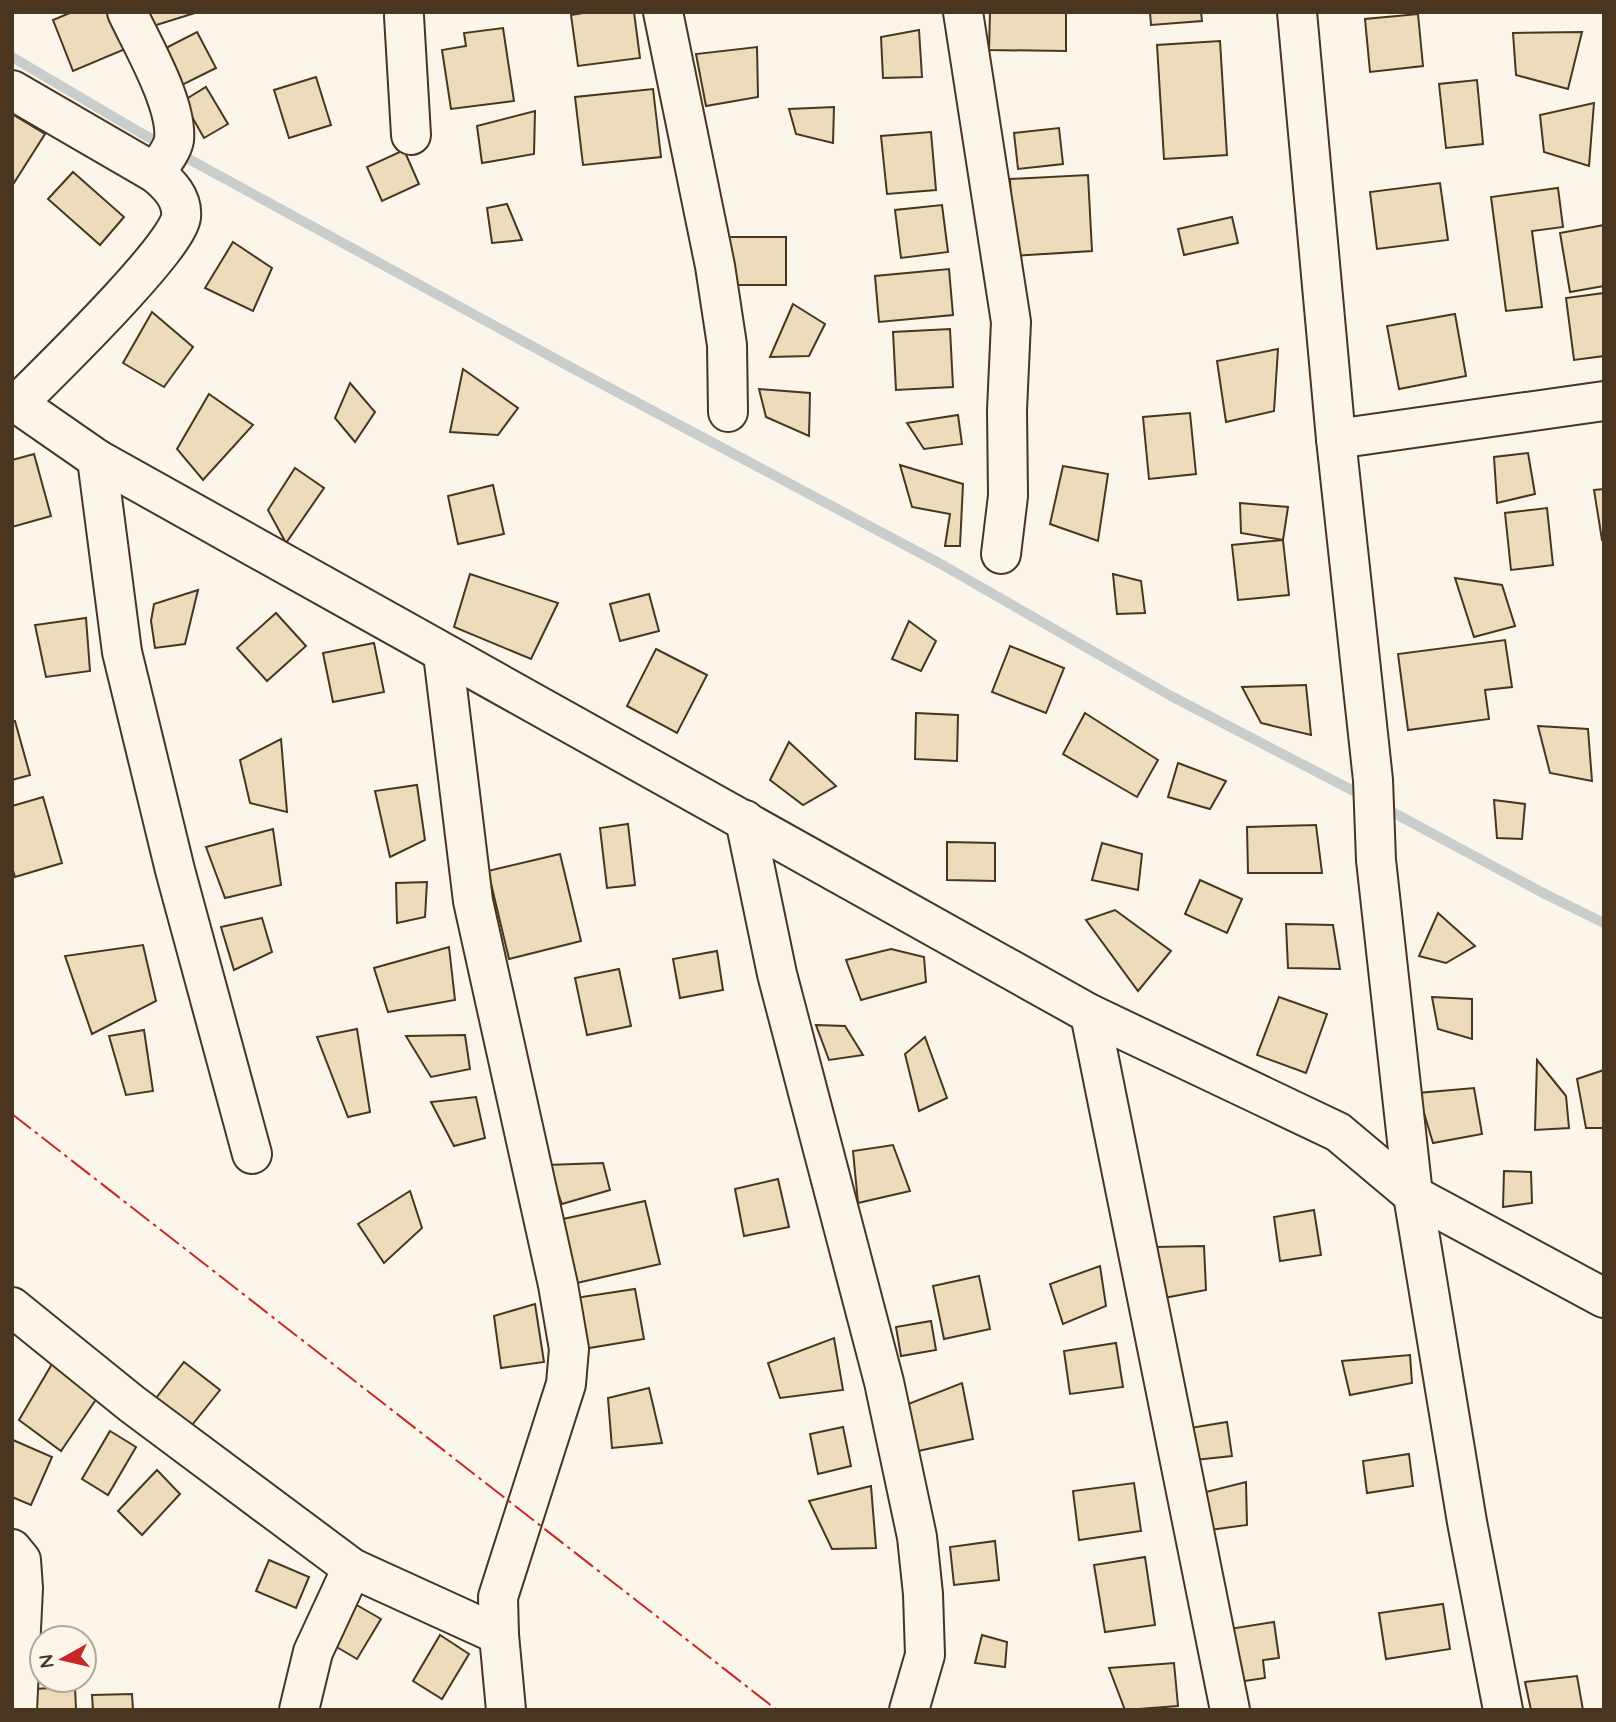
<svg xmlns="http://www.w3.org/2000/svg" width="1616" height="1722" viewBox="0 0 1616 1722" font-family="Quicksand,sans-serif">
<style>
.lines{fill:none;stroke-linecap:round;stroke-linejoin:round}
.stream{stroke:#c9cecd;stroke-width:10}
.building{fill:#ecdcbc;stroke:#4a3520;stroke-width:2}
.minor-casing{stroke:#4a3520;stroke-width:42}
.minor{stroke:#fbf6e9;stroke-width:38}
.power{stroke:#c62828;stroke-width:2;stroke-dasharray:24 5 3.5 5;stroke-linecap:butt}
</style>
<rect width="100%" height="100%" fill="#fbf6e9"/>
<g class="lines">
<g class="stream">
<path d="M12,57L141,133L574,369L939,563L1171,696L1367,798"/>
<path d="M1381,806L1545,894L1604,923"/>
</g>
</g>
<g class="building">
<path d="M72,12H116L130,47L73,71L53,20Z"/>
<path d="M145,12H198L150,27Z"/>
<path d="M589,12H634L640,58L578,66L571,15Z"/>
<path d="M990,12H1066V51L989,50Z"/>
<path d="M1150,12H1201L1202,21L1151,25Z"/>
<path d="M1418,14L1423,66L1370,72L1365,19Z"/>
<path d="M503,28L514,101L451,109L442,50L466,46L464,33Z"/>
<path d="M919,30L922,77L883,78L881,37Z"/>
<path d="M197,32L216,68L180,86L162,50Z"/>
<path d="M1582,32L1568,89L1516,75L1513,33Z"/>
<path d="M1220,41L1227,155L1164,159L1157,45Z"/>
<path d="M757,47L758,97L706,106L696,54Z"/>
<path d="M316,77L331,125L289,138L274,90Z"/>
<path d="M1477,80L1483,144L1446,148L1439,84Z"/>
<path d="M206,87L228,124L204,138L183,101Z"/>
<path d="M653,89L661,157L583,165L575,97Z"/>
<path d="M1594,103L1589,166L1544,152L1540,115Z"/>
<path d="M834,107L833,143L796,134L789,109Z"/>
<path d="M535,111L534,154L482,163L477,126Z"/>
<path d="M12,114L45,134L12,186Z"/>
<path d="M1059,128L1063,164L1018,169L1014,133Z"/>
<path d="M931,132L936,190L887,194L881,136Z"/>
<path d="M404,150L419,184L382,201L367,167Z"/>
<path d="M73,172L124,217L100,245L48,199Z"/>
<path d="M1088,175L1092,251L1014,256L1010,179Z"/>
<path d="M1440,183L1448,240L1377,249L1370,192Z"/>
<path d="M1558,188L1563,227L1532,231L1542,307L1506,311L1491,197Z"/>
<path d="M507,204L522,240L492,243L487,208Z"/>
<path d="M942,205L948,252L901,258L895,210Z"/>
<path d="M1232,217L1238,243L1184,255L1178,229Z"/>
<path d="M1604,225V286L1570,292L1560,233Z"/>
<path d="M729,237H786V285H728Z"/>
<path d="M233,242L272,268L253,311L205,288Z"/>
<path d="M949,269L953,315L879,322L875,276Z"/>
<path d="M1604,293V356L1574,360L1566,298Z"/>
<path d="M793,304L825,324L809,356L770,357Z"/>
<path d="M152,312L193,347L164,387L123,363Z"/>
<path d="M1455,314L1466,376L1399,389L1387,326Z"/>
<path d="M950,329L953,387L896,390L893,332Z"/>
<path d="M1278,349L1274,411L1226,422L1217,361Z"/>
<path d="M463,369L518,408L498,435L450,432Z"/>
<path d="M350,383L375,412L355,442L335,418Z"/>
<path d="M759,389L810,393L809,436L766,417Z"/>
<path d="M209,394L253,425L203,480L177,449Z"/>
<path d="M1190,413L1196,474L1149,479L1143,417Z"/>
<path d="M958,415L962,444L924,449L907,423Z"/>
<path d="M1528,453L1535,494L1497,503L1494,457Z"/>
<path d="M34,454L51,516L12,527V460Z"/>
<path d="M900,465L963,484L960,546H945L950,514L912,507Z"/>
<path d="M1063,466L1108,474L1098,541L1050,524Z"/>
<path d="M295,468L324,488L286,543L268,510Z"/>
<path d="M493,485L504,534L458,544L448,496Z"/>
<path d="M1604,489V540H1602L1594,490Z"/>
<path d="M1240,503L1288,507L1283,540L1241,533Z"/>
<path d="M1547,508L1553,565L1511,570L1505,513Z"/>
<path d="M1283,540L1289,595L1238,600L1232,545Z"/>
<path d="M470,574L558,603L531,659L454,627Z"/>
<path d="M1113,574L1141,581L1145,613L1117,614Z"/>
<path d="M1455,578L1502,585L1515,626L1474,637Z"/>
<path d="M198,590L185,644L155,648L151,621L154,604Z"/>
<path d="M649,594L659,631L620,641L610,604Z"/>
<path d="M276,613L306,646L267,681L237,648Z"/>
<path d="M86,618L90,671L46,677L35,625Z"/>
<path d="M909,621L936,641L921,671L892,659Z"/>
<path d="M1505,640L1512,687L1485,690L1489,719L1408,730L1398,654Z"/>
<path d="M374,643L384,692L333,702L323,653Z"/>
<path d="M1010,646L1064,668L1046,713L992,692Z"/>
<path d="M656,649L707,675L677,733L627,706Z"/>
<path d="M1306,685L1311,735L1261,723L1242,687Z"/>
<path d="M916,713L958,715L957,761L915,759Z"/>
<path d="M1085,713L1158,760L1137,797L1063,754Z"/>
<path d="M15,721L30,775L12,780V722Z"/>
<path d="M1538,726L1588,729L1592,781L1550,773Z"/>
<path d="M281,739L287,812L250,803L240,760Z"/>
<path d="M789,742L836,786L803,805L770,780Z"/>
<path d="M1178,763L1226,781L1210,809L1168,797Z"/>
<path d="M417,785L425,840L390,857L375,791Z"/>
<path d="M43,797L62,863L15,877L12,867V806Z"/>
<path d="M1494,800L1525,804L1522,839L1497,838Z"/>
<path d="M628,824L635,885L607,888L600,828Z"/>
<path d="M1316,825L1322,873H1248L1247,827Z"/>
<path d="M273,829L281,885L225,898L206,847Z"/>
<path d="M947,842L995,843V881L947,880Z"/>
<path d="M1102,843L1142,854L1138,890L1092,880Z"/>
<path d="M560,854L581,941L509,959L488,871Z"/>
<path d="M1200,880L1242,899L1227,933L1185,914Z"/>
<path d="M427,882L425,917L397,923L396,883Z"/>
<path d="M1115,910L1171,951L1138,991L1086,920Z"/>
<path d="M1438,913L1475,946L1446,963L1419,956Z"/>
<path d="M262,918L272,952L234,970L221,927Z"/>
<path d="M1286,924L1333,925L1340,969L1288,968Z"/>
<path d="M143,945L156,1001L92,1034L65,956Z"/>
<path d="M449,947L455,1000L388,1012L374,968Z"/>
<path d="M891,949L924,957L926,982L861,1000L846,960Z"/>
<path d="M717,951L723,990L680,998L673,959Z"/>
<path d="M619,969L631,1026L587,1035L575,978Z"/>
<path d="M1279,997L1327,1014L1306,1073L1257,1055Z"/>
<path d="M1432,997L1472,999V1039L1438,1029Z"/>
<path d="M816,1025L845,1026L863,1055L829,1060Z"/>
<path d="M357,1029L370,1112L348,1117L317,1037Z"/>
<path d="M144,1030L153,1091L126,1095L109,1036Z"/>
<path d="M465,1035L470,1069L431,1077L406,1036Z"/>
<path d="M925,1037L947,1098L919,1111L905,1054Z"/>
<path d="M1537,1060L1566,1096L1569,1128L1535,1130Z"/>
<path d="M1604,1070V1128H1586L1577,1079Z"/>
<path d="M1474,1088L1482,1134L1433,1143L1418,1093Z"/>
<path d="M476,1097L485,1138L454,1146L431,1102Z"/>
<path d="M893,1145L910,1191L858,1203L853,1151Z"/>
<path d="M603,1163L610,1190L562,1204L547,1165Z"/>
<path d="M1504,1171L1531,1172L1532,1203L1503,1207Z"/>
<path d="M778,1179L789,1227L744,1236L735,1189Z"/>
<path d="M410,1191L422,1228L384,1263L358,1224Z"/>
<path d="M645,1201L660,1264L568,1285L554,1221Z"/>
<path d="M1314,1210L1321,1255L1280,1261L1274,1217Z"/>
<path d="M1204,1246L1206,1290L1164,1298L1155,1247Z"/>
<path d="M1100,1266L1106,1306L1063,1324L1050,1284Z"/>
<path d="M979,1276L990,1329L944,1339L933,1286Z"/>
<path d="M635,1289L644,1339L583,1349L575,1298Z"/>
<path d="M535,1304L544,1362L501,1368L494,1316Z"/>
<path d="M931,1321L936,1350L901,1356L896,1327Z"/>
<path d="M834,1338L843,1390L780,1398L768,1363Z"/>
<path d="M1116,1343L1123,1387L1070,1394L1064,1351Z"/>
<path d="M1410,1355L1412,1383L1350,1395L1342,1361Z"/>
<path d="M184,1362L220,1390L188,1430L153,1402Z"/>
<path d="M52,1364L97,1398L61,1451L19,1420Z"/>
<path d="M962,1383L973,1439L918,1451L903,1406Z"/>
<path d="M649,1388L662,1443L612,1448L608,1398Z"/>
<path d="M1227,1422L1232,1456L1195,1460L1190,1428Z"/>
<path d="M843,1427L851,1466L818,1474L810,1434Z"/>
<path d="M110,1431L136,1447L108,1495L82,1479Z"/>
<path d="M13,1440L52,1457L31,1505L12,1497Z"/>
<path d="M1409,1454L1413,1486L1367,1493L1363,1461Z"/>
<path d="M157,1470L180,1494L142,1535L118,1511Z"/>
<path d="M1246,1482L1247,1525L1202,1531L1206,1492Z"/>
<path d="M1134,1483L1141,1531L1079,1540L1073,1491Z"/>
<path d="M871,1486L876,1548L832,1549L809,1501Z"/>
<path d="M995,1541L999,1580L954,1585L950,1547Z"/>
<path d="M1145,1557L1155,1625L1105,1632L1094,1565Z"/>
<path d="M269,1560L309,1577L296,1608L256,1591Z"/>
<path d="M348,1600L381,1619L357,1659L325,1640Z"/>
<path d="M1443,1604L1450,1649L1386,1659L1379,1613Z"/>
<path d="M1274,1622L1279,1658L1263,1660L1265,1678L1231,1683L1223,1630Z"/>
<path d="M440,1635L469,1654L442,1699L413,1681Z"/>
<path d="M982,1635L1007,1642L1005,1667L975,1663Z"/>
<path d="M1174,1663L1178,1706L1125,1710L1109,1668Z"/>
<path d="M1577,1676L1583,1710H1531L1525,1682Z"/>
<path d="M75,1687L76,1710H32L31,1689Z"/>
<path d="M132,1694L133,1710H93L92,1695Z"/>
</g>
<g class="lines">
<defs>
<g id="minor">
<path d="M127,12C142,44 178,105 174,140C172,151 161,164 155,173"/>
<path d="M663,12L715,266L727,345L728,412"/>
<path d="M963,12L1011,322L1007,410L1008,496L1001,554"/>
<path d="M1297,12L1336,439L1373,780L1376,860L1413,1195L1467,1522L1503,1710"/>
<path d="M404,16L411,135"/>
<path d="M12,90L155,173C169,184 183,198 181,217C178,247 46,375 18,403"/>
<path d="M12,400L97,459L1090,1014L1338,1132L1413,1195L1604,1298"/>
<path d="M1336,439L1604,401"/>
<path d="M97,459L122,652L175,870L252,1154"/>
<path d="M443,654L473,901L558,1285L569,1349L566,1384L498,1597L499,1635L506,1710"/>
<path d="M745,820L777,974L884,1382L917,1537L923,1594L925,1655L909,1710"/>
<path d="M1090,1014L1230,1710"/>
<path d="M12,1307L132,1404L352,1568L499,1635"/>
<path d="M12,1549L21,1560L23,1588L17,1710"/>
<path d="M299,1710L313,1652L352,1568"/>
</g>
</defs>
<use href="#minor" class="minor-casing"/>
<use href="#minor" class="minor"/>
<path class="power" d="M12,1114L777,1710"/>
</g>
<rect width="1616" height="1722" fill="none" stroke="#4a3520" stroke-width="28"/>
<g transform="translate(63 1659) rotate(262)"><circle r="33" fill="#fbf6e9" stroke="#b4a999" stroke-width="2"/>
<path d="M0-5L12 26L0 18L-12 26Z" fill="#c62828"/>
<text y="-10" font-size="19" font-weight="bold" text-anchor="middle" fill="#4a3520">N</text>
</g>
</svg>
